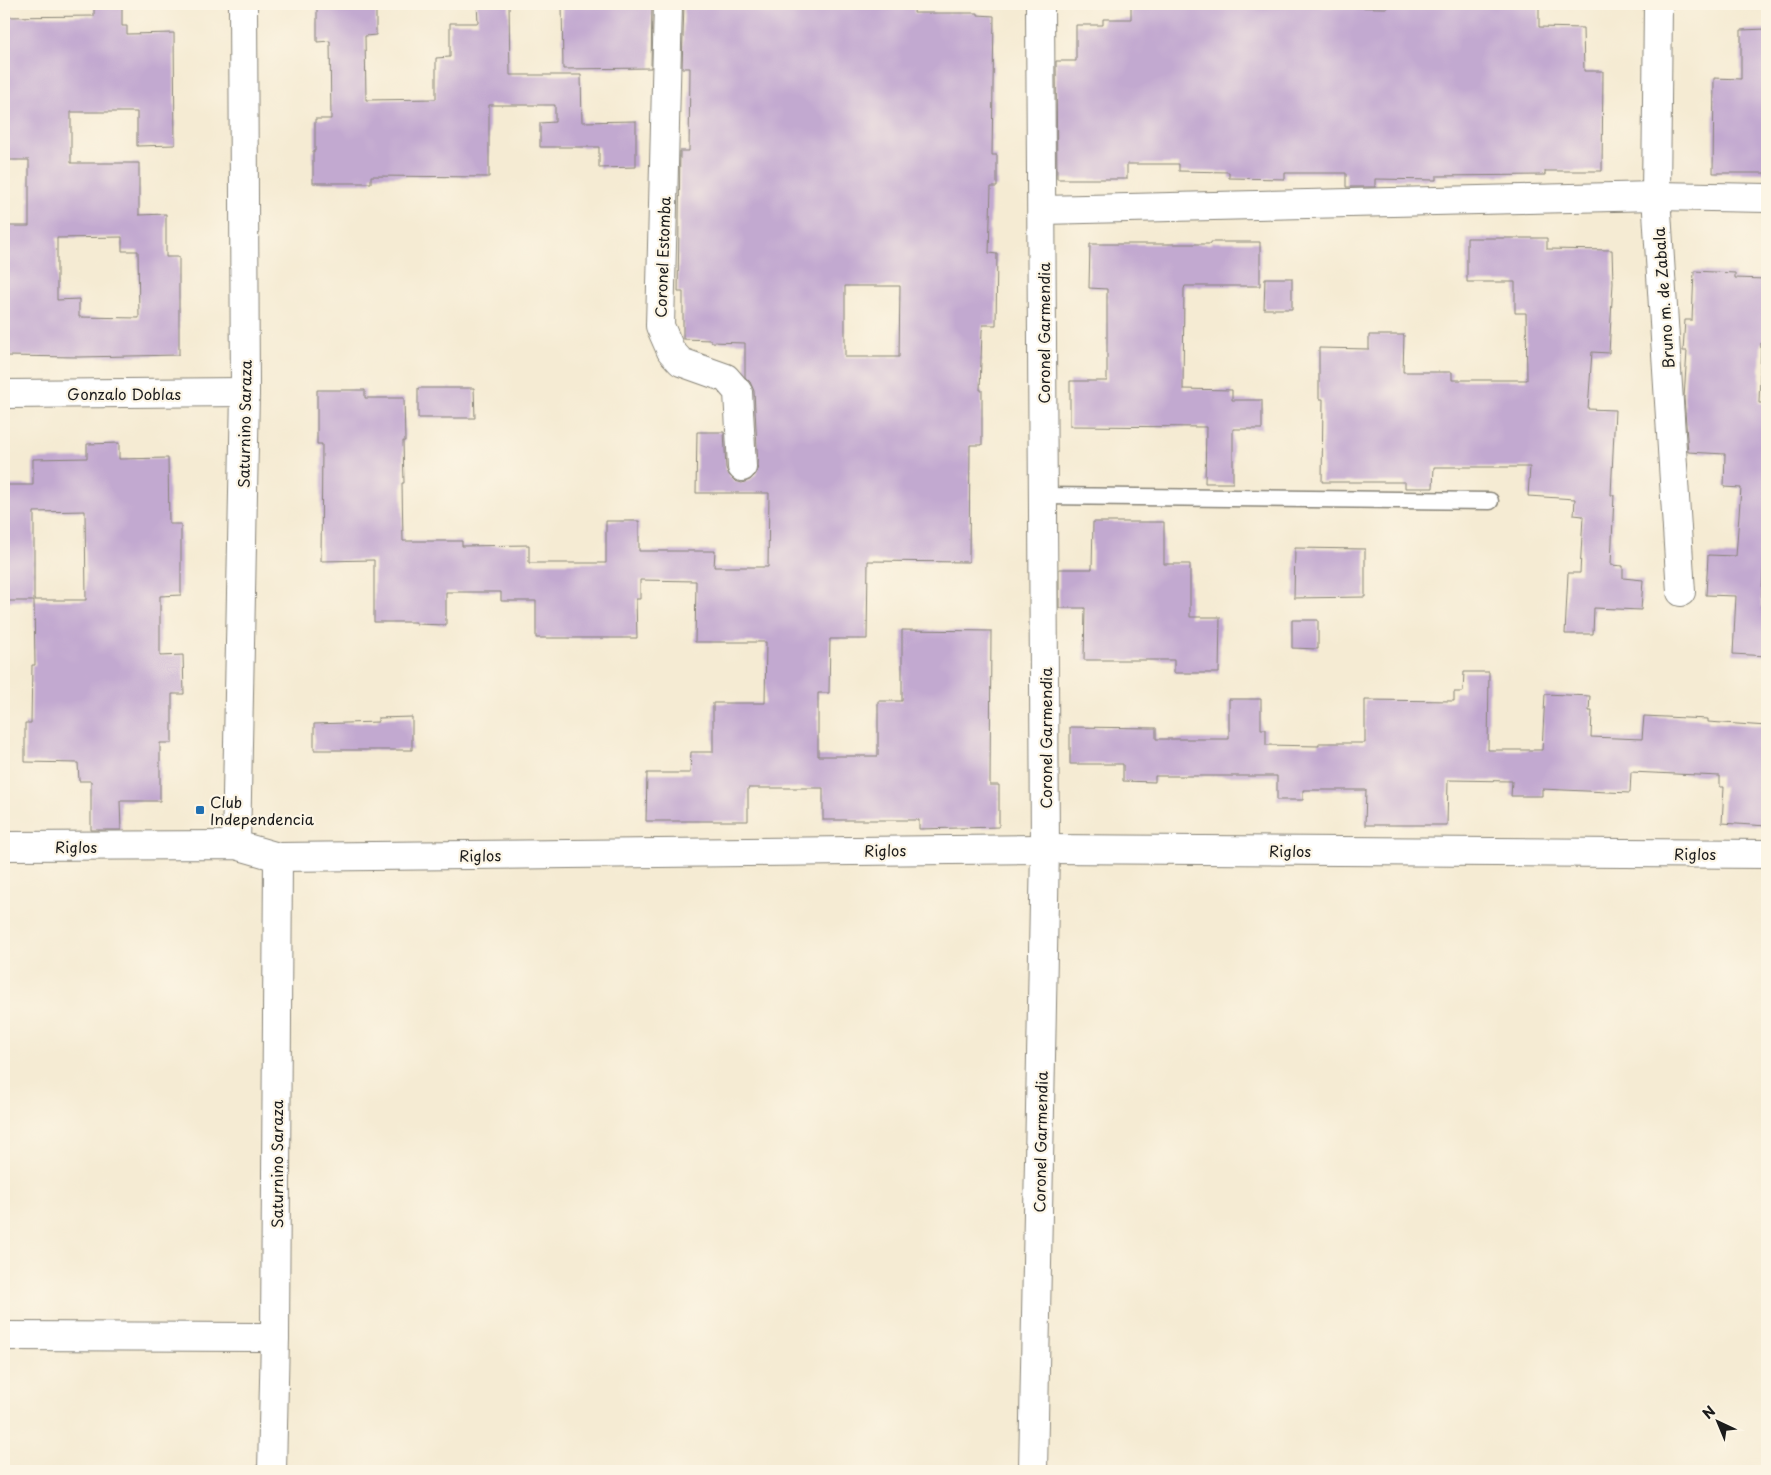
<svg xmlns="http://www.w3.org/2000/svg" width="1771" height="1475" viewBox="0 0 1771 1475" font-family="'Playpen Sans',sans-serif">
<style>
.building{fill:#c2a9d0;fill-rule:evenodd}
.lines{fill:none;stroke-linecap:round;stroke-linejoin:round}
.service-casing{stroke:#888478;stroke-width:19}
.minor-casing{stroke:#888478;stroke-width:30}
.service{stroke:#fff;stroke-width:16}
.minor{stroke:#fff;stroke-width:28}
.poi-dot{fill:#1f6fb2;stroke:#fcf5e5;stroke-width:2}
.labels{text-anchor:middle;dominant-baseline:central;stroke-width:4.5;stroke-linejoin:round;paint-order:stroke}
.street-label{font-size:15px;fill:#1c1c1c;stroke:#fcf5e5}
.poi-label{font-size:15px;fill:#1c1c1c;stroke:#fcf5e5;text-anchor:start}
</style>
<rect width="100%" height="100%" fill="#fcf5e5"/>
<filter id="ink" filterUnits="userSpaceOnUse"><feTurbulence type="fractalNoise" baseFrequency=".02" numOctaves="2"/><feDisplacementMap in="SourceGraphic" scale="10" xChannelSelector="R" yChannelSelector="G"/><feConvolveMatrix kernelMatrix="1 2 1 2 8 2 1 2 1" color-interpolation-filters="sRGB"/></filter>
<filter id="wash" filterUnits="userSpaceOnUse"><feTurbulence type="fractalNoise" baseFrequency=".0096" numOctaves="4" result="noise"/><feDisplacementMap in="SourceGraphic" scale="20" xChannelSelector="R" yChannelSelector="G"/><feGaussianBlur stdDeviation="1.12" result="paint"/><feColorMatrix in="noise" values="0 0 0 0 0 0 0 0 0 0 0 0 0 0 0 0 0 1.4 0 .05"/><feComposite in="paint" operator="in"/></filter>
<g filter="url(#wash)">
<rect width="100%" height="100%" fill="#f5ebd3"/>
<g id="blocks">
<g class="building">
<path d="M477,4H509L510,75H581L582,122L636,121V167L599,168V147H540V123L555,122V105H489V177L371,176V183H313V151H315V119H331L330,41L317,42V6H376V35L365,36L366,100L436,99V58L450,57V23H478Z"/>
<path d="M562,4H652L651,68L563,69Z"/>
<path d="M684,4H742V6H794V4H915L914,13H978V15L994,16L992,155H997V187H991L989,253L997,254L996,325H983L982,331L980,390H982V445H970L969,562L868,561L867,639H830L829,693H818V756H878V701H902V630L991,631L990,785H999V827L919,829V820H823V788H748V821H646L647,773H690L691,752H713V703H765L766,642H695L696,581L640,580V599H636L637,638H536V601H501V592H446V625L416,624V622H374V560L321,561L322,444H317V390H365V398H404L405,441H403L404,483H402L403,541H462V546L529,545V563H606V521H639V551H715L714,567H768L769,493H696L697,432H724L726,468L729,475L735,481L742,483L750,480L756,474L758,466L754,391L750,382L745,377V343L711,342V340L683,339V292H678L680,151H689L690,68H682ZM845,286H900L899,357H845Z"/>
<path d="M1131,4H1321V7L1387,8V4H1539V27L1583,28L1584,71H1603L1602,171H1545V175L1436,176V180L1375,179V187H1346V173H1285V179L1229,178V172L1179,171V164H1127V179H1057L1056,61H1076V25H1103V19H1131Z"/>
<path d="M94,6H122V26H127V34L174,33L175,145L137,146V112H71V163H139V215L166,214V257H179V355L79,357L4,356V226H29V160H4V17L94,16ZM122,237V251H138L139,318L79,317V299L57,300V238Z"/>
<path d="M1767,29V173H1713L1714,78L1741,79V30Z"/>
<path d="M1467,238H1547V249L1612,250L1613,283L1609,353L1592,352L1588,409L1615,410L1611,495H1614L1611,565L1623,566V578L1643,580L1641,610L1594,608L1593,634H1565L1568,573H1580L1583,516L1574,515L1575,499L1528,496L1530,467H1434L1433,488H1405V482H1322L1323,399H1319V348L1369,349V335H1404L1403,372H1452V380H1527L1526,313H1515V282H1467Z"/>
<path d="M1211,242H1260V286H1185L1184,289L1183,389L1232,390V400H1262V429H1233V483H1205L1206,427L1070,426V381H1107V289L1089,288L1090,244H1211Z"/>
<path d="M1694,271L1735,273V278L1766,279L1765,343H1761L1759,403H1767L1764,456L1767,457V507L1761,607L1765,608L1764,626H1767V656L1733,654L1736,596L1706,595L1708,555L1736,556L1741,488L1724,487L1725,454L1688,452L1684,398L1687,351H1683L1685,320H1692Z"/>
<path d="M1265,278H1292V309H1264Z"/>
<path d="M418,388H474L475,418H418Z"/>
<path d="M119,443V459L168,458L169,524H181V595L160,596V656L183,655L184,694H172V743H160V801H120L121,830H91V781H79L78,763L25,762V723H31L32,665H35L34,601H4V485H33V459L87,458V444ZM85,511L86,600H34V512Z"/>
<path d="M1093,522H1164V564H1190V617H1220L1219,673H1174V660H1084L1085,608H1059V569H1092Z"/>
<path d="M1295,548L1365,549V597L1294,598Z"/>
<path d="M1292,620H1318V649L1292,648Z"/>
<path d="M1464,672H1489L1488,750H1542L1545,694L1590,696L1589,711H1592L1591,737L1642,739L1644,716L1708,719V722L1767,726V826L1722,823L1724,787H1720V776L1631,772L1630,793L1542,789V796H1511L1512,781L1448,780L1447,825H1365L1366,790H1303V800H1277V776H1155V782L1123,781V764H1070V727L1156,728V739H1229V699H1261V729H1266V745L1319,746V743H1365V700L1454,701V692H1463Z"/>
<path d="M412,717V750H314V724L378,722V718Z"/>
</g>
</g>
</g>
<g filter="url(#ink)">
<use href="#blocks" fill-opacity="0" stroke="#888478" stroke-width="1"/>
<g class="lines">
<defs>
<path id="service" d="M1044,496L1490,501"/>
<g id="minor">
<path d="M668,4L660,326L671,351L681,362L726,378L738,392L742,467"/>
<path d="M1658,4L1656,196L1681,592"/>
<path d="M1042,210L1656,196L1767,198"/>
<path d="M4,394L245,392"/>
<path d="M236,845L245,392L243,4"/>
<path d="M4,846L236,845L278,857L1045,849L1767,854"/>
<path d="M4,1336L275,1337"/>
<path d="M272,1471L275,1337L278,857"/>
<path d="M1033,1471L1045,849L1040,4"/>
</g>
</defs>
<use href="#service" class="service-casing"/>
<use href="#minor" class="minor-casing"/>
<use href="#service" class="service"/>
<use href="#minor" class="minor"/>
</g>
</g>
<rect class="poi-dot" x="195" y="805" width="10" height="10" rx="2.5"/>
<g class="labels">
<g class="street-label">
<text transform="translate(662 257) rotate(-88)">Coronel Estomba</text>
<text transform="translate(1663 298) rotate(-94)">Bruno m. de Zabala</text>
<text transform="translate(1043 333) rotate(-90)">Coronel Garmendia</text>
<text x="124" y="393">Gonzalo Doblas</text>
<text transform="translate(244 424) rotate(-89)">Saturnino Saraza</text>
<text transform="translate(1045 738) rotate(-90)">Coronel Garmendia</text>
<text x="76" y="846">Riglos</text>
<text transform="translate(885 850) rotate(-1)">Riglos</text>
<text x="1290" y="850">Riglos</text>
<text x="1695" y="853">Riglos</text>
<text transform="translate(480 855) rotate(-1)">Riglos</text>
<text transform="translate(1040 1142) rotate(-89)">Coronel Garmendia</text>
<text transform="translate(276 1164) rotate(-90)">Saturnino Saraza</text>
</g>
<g class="poi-label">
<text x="210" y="801">Club<tspan x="210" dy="17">Independencia</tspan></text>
</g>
</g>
<rect width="1771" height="1475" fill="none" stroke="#fcf5e5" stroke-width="20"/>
<g transform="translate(1718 1422) rotate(316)" stroke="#fcf5e5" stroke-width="4" paint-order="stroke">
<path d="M0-4L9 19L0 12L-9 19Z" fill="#1c1c1c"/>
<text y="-8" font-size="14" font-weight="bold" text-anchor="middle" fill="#1c1c1c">N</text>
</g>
</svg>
